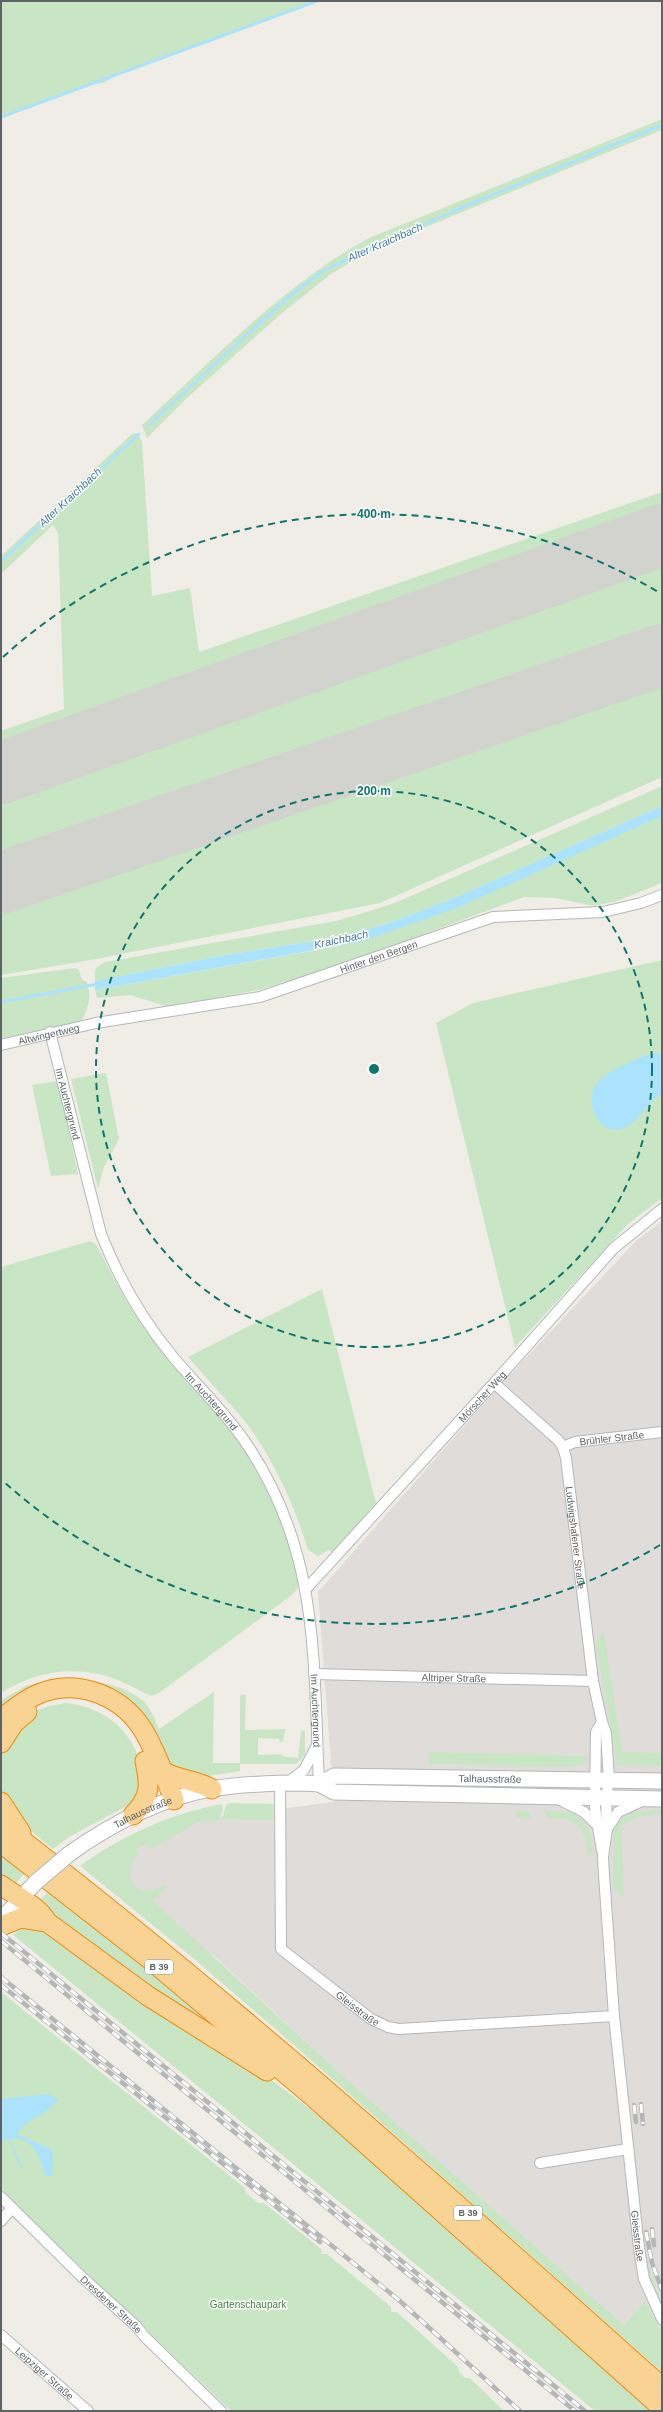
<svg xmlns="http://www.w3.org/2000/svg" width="663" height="2412" viewBox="0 0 663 2412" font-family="Helvetica,sans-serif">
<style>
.industrial{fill:#dfdcd9}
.green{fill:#c9e6c4}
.water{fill:#abe2fc}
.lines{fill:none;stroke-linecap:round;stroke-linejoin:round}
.stream{stroke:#abe2fc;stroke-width:3}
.runway{stroke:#d2d2ce;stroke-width:62}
.street-casing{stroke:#b4b7bb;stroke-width:12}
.secondary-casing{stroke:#b3b7ba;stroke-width:17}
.highway-casing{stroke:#ed8a09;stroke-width:21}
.street{stroke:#fff;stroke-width:10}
.secondary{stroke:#fff;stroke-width:15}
.highway{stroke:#f9d394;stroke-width:19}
.rail-casing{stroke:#b5b6b6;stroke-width:4.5}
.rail{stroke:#fff;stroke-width:3;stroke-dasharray:9;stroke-linecap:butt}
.secondary-bridge-casing{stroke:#b3b7ba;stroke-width:17;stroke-linecap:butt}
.secondary-bridge{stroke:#fff;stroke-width:15}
.ring{fill:none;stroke:#0f766e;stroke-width:2;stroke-dasharray:7 5}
.labels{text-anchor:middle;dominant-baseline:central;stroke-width:3;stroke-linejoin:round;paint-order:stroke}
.shield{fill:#fff;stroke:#8e9294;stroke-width:1}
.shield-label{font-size:9px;font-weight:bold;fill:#5e6366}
.street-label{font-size:10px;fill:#5e6366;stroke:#fff}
.park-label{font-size:10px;fill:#3e8338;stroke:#fff}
.water-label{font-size:11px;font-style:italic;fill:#41799d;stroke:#fff}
.centre{fill:#0f766e;stroke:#fff;stroke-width:2}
.ring-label{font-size:12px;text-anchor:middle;font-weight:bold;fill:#0f766e;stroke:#fff;stroke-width:3;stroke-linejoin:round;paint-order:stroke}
</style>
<rect width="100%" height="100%" fill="#f0ede7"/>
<path class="industrial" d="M662,1221V2332L645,2301L624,2325L340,2073L215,1957L100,1869L187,1821L334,1802L318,1592L503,1382L637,1240Z"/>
<g class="green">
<path d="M1,1H318L208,43L128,69L103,83L81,86L1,119Z"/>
<path d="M662,119V130L377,247L331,274L282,313L186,399L147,438L142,425C214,359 283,285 369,238Z"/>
<path d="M136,433L142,441L152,596L190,588L199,652L662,492V777L380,903L91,960L1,975V731L64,709L58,533L53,525L1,574V556L132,434Z"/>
<path d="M662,786V806L454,898L389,923L339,937L220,956L95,981V969L105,962L336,921L370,911L397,902Z"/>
<path d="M662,816V883L617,901L594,906L555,898L524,897L349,962L262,989L169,1007L130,995L97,998L95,990L339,946L506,884Z"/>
<path d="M662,960V1198L628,1224L515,1347L436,1023L473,1003Z"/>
<path d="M75,968L79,970L82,980L87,982C92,1000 88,1005 82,1021L1,1042V978Z"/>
<path d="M106,1073L119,1139L104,1167L98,1189L71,1079Z"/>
<path d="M58,1081L78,1174L51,1176L32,1085Z"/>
<path d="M90,1241L96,1244C112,1275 127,1305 148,1333C181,1379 224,1416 255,1464C278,1502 289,1543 300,1585L292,1595L159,1693L151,1696C136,1689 119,1679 103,1675C67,1666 32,1673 1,1693V1267Z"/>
<path d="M322,1289L376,1503L333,1553L329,1550L318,1556L308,1550C294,1504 273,1457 243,1419C225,1398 206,1378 188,1357Z"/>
<path d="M604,1633L622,1752L662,1753V1766L617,1765L596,1644L597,1638Z"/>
<path d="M58,1678C86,1679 119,1682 142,1700C151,1707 154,1719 159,1729L214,1692L213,1763H240V1695H246L245,1730L285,1729L283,1742H280L279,1739L258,1738V1755L282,1754V1756L298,1758L301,1730L305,1731V1755L296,1764H240V1771L196,1778L181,1776L96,1685L1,1714V1700L26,1686Z"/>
<path d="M66,1703C101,1707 129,1726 140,1762C143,1772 140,1788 140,1799L69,1837L53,1849L27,1828L4,1799L1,1786V1755L4,1746L33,1712L49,1706Z"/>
<path d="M429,1752L587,1756L584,1764L566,1767L429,1764Z"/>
<path d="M337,1781L589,1787L509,1788L473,1792L337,1789Z"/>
<path d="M230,1803L274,1804L273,1820L222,1819L226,1805Z"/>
<path d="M222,1804L223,1809L219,1821L196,1822L192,1826L150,1849L147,1844L136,1849L138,1854C127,1865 126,1890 147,1891C153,1891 162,1886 168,1885L153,1901L340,2073L624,2325L645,2301L662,2332V2372L303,2053L193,1958L80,1866C123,1835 169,1814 222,1804Z"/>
<path d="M662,1809V1813L637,1817L621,1826L624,1895L620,1896L613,1888L614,1826L628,1814Z"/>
<rect x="516" y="1811" width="14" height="7"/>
<path d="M546,1811C579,1810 593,1821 593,1854L588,1855C585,1825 576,1817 546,1818Z"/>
<path d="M1,1854L25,1873L14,1885L1,1878Z"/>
<path d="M49,1891L231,2038L119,1969L42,1905L40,1900Z"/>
<path d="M32,1925L43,1928C139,1991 238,2051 328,2123L656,2411H595L13,1935L20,1929Z"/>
<path d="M1,1992L245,2188L246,2193L258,2203H264L321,2249L322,2254H327L391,2307V2312H397L458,2367L459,2372L465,2378H470L504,2411H231L1,2191Z"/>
<path d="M647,2259L662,2303V2310L644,2260Z"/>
</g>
<g class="water">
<path d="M662,806V816L459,907L364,941L95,990V981L220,956L339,937L389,923L454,898Z"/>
<path d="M656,1053L662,1055V1093C646,1103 639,1124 621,1129C598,1135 585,1102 595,1086C602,1073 642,1055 656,1053Z"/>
<path d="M50,2094L58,2100C47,2115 27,2118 17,2134L51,2149L53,2158L52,2176L49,2177L44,2174C42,2158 30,2134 10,2139L20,2163L23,2164L20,2168L9,2139L1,2142V2099Z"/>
</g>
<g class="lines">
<g class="stream">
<path d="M1,117L317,1"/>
<path d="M150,424L286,299L323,271L456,210L662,125"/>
<path d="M1,561L139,434"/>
<path d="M1,1002L98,984"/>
</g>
<g class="runway">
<path d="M1,773L662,535"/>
<path d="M1,883L662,655"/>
</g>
<defs>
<g id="street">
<path id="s1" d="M50,1032L101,1234C119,1279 143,1321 174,1358C197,1385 223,1410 244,1440C320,1550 313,1657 319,1784"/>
<path id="s2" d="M1,1045L96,1023L260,997L493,917L603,912L641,903L662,895"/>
<path id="s3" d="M494,1383L558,1440L563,1447L566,1458L593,1681L602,1722L606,1733L609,1780L606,1798L607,1829L603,1857L604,1875L614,2016L639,2248L644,2279L662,2319"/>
<path id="s4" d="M563,1447L575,1442L662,1432"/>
<path id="s5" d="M306,1589L494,1383L614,1248L662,1209"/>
<path id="s6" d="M314,1674L593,1681"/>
<path d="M602,1722L596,1732L595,1808L602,1851"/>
<path id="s7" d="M280,1783L281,1949L371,2019L388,2027L399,2029L614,2016"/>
<path d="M287,1783L304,1770L316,1747"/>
<path d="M558,1799L584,1812L596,1824"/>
<path d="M607,1829L618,1812L642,1801"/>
<path d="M540,2163L628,2149"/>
<path id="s8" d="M1,2197L82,2277L136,2326L145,2337L221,2411"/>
<path d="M1,2221L12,2208"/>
<path id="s9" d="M1,2335L88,2411"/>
</g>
<g id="secondary">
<path id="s10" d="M319,1784L334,1776L662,1781"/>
<path id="s11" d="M69,1854C111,1824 159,1799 210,1789C241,1784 274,1783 305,1783L319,1784L334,1792L662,1799"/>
<path d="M1,1920L35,1883"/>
</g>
<g id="highway">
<path d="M1,1719C11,1711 22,1702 34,1696C73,1677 120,1693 143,1730C156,1751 165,1777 174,1800"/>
<path d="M1,1743L14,1723L27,1712"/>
<path d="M162,1771C178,1780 196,1780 212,1789"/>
<path d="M1,1802L21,1833"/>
<path d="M133,1815C151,1797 150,1785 145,1761"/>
<path d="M1,1824C231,2000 446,2194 662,2387"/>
<path d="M1,1843L147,1957L312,2096L662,2408"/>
<path d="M1,1885C16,1897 38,1905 47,1922L148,1996L267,2071"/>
<path d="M1,1926L21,1918L47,1922"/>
</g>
</defs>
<use href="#street" class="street-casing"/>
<use href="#secondary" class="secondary-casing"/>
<use href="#highway" class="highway-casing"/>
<use href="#street" class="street"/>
<use href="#secondary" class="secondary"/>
<use href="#highway" class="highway"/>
<defs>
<g id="rail">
<path d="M1,1933L585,2411"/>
<path d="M1,1941L575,2411"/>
<path d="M1,1977L400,2301L520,2411"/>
<path d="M1,1985L320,2242"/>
<path d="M641,2104L643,2124"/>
<path d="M634,2105L636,2122"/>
<path d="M652,2229L654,2245"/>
<path d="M646,2232L652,2263L662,2290"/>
</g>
</defs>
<use href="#rail" class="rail-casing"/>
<use href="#rail" class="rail"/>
<defs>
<path id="secondary-bridge" d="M35,1883L69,1854"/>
</defs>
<use href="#secondary-bridge" class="secondary-bridge-casing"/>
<use href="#secondary-bridge" class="secondary-bridge"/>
</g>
<g class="ring">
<circle cx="374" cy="1069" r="278"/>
<path d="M660 1545A555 555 0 0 1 3 1481M3 657A555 555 0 0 1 660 593"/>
</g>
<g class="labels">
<g class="shield">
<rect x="145" y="1960" width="28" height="14" rx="3"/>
<rect x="454" y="2206" width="28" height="14" rx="3"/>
</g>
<g class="shield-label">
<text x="159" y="1967">B 39</text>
<text x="468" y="2213">B 39</text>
</g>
<g class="street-label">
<text stroke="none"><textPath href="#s2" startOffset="389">Hinter den Bergen</textPath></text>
<text stroke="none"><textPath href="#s2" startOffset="49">Altwingertweg</textPath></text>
<text stroke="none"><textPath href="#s1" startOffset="74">Im Auchtergrund</textPath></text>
<text stroke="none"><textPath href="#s5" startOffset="261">Mörscher Weg</textPath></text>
<text stroke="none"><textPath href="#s1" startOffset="410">Im Auchtergrund</textPath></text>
<text stroke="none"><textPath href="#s4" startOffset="50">Brühler Straße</textPath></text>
<text stroke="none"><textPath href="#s3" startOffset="186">Ludwigshafener Straße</textPath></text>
<text stroke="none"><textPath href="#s6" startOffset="140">Altriper Straße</textPath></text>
<text stroke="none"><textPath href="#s1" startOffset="745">Im Auchtergrund</textPath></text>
<text stroke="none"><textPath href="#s10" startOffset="173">Talhausstraße</textPath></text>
<text stroke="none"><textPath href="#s11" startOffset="85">Talhausstraße</textPath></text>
<text stroke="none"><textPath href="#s7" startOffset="263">Gleisstraße</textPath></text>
<text stroke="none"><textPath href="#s3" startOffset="889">Gleisstraße</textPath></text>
<text stroke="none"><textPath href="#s8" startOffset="154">Dresdener Straße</textPath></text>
<text stroke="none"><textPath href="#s9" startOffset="58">Leipziger Straße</textPath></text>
</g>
<g class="park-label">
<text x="248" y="2304">Gartenschaupark</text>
</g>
<g class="water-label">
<text transform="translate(385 242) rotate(-24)">Alter Kraichbach</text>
<text transform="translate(70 497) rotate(-43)">Alter Kraichbach</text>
<text transform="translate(341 939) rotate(-12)">Kraichbach</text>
</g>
</g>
<circle cx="374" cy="1069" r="6" class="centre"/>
<g class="ring-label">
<text x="374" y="518">400 m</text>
<text x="374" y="795">200 m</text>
</g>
<rect width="663" height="2412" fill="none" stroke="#5e6366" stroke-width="4"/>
</svg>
